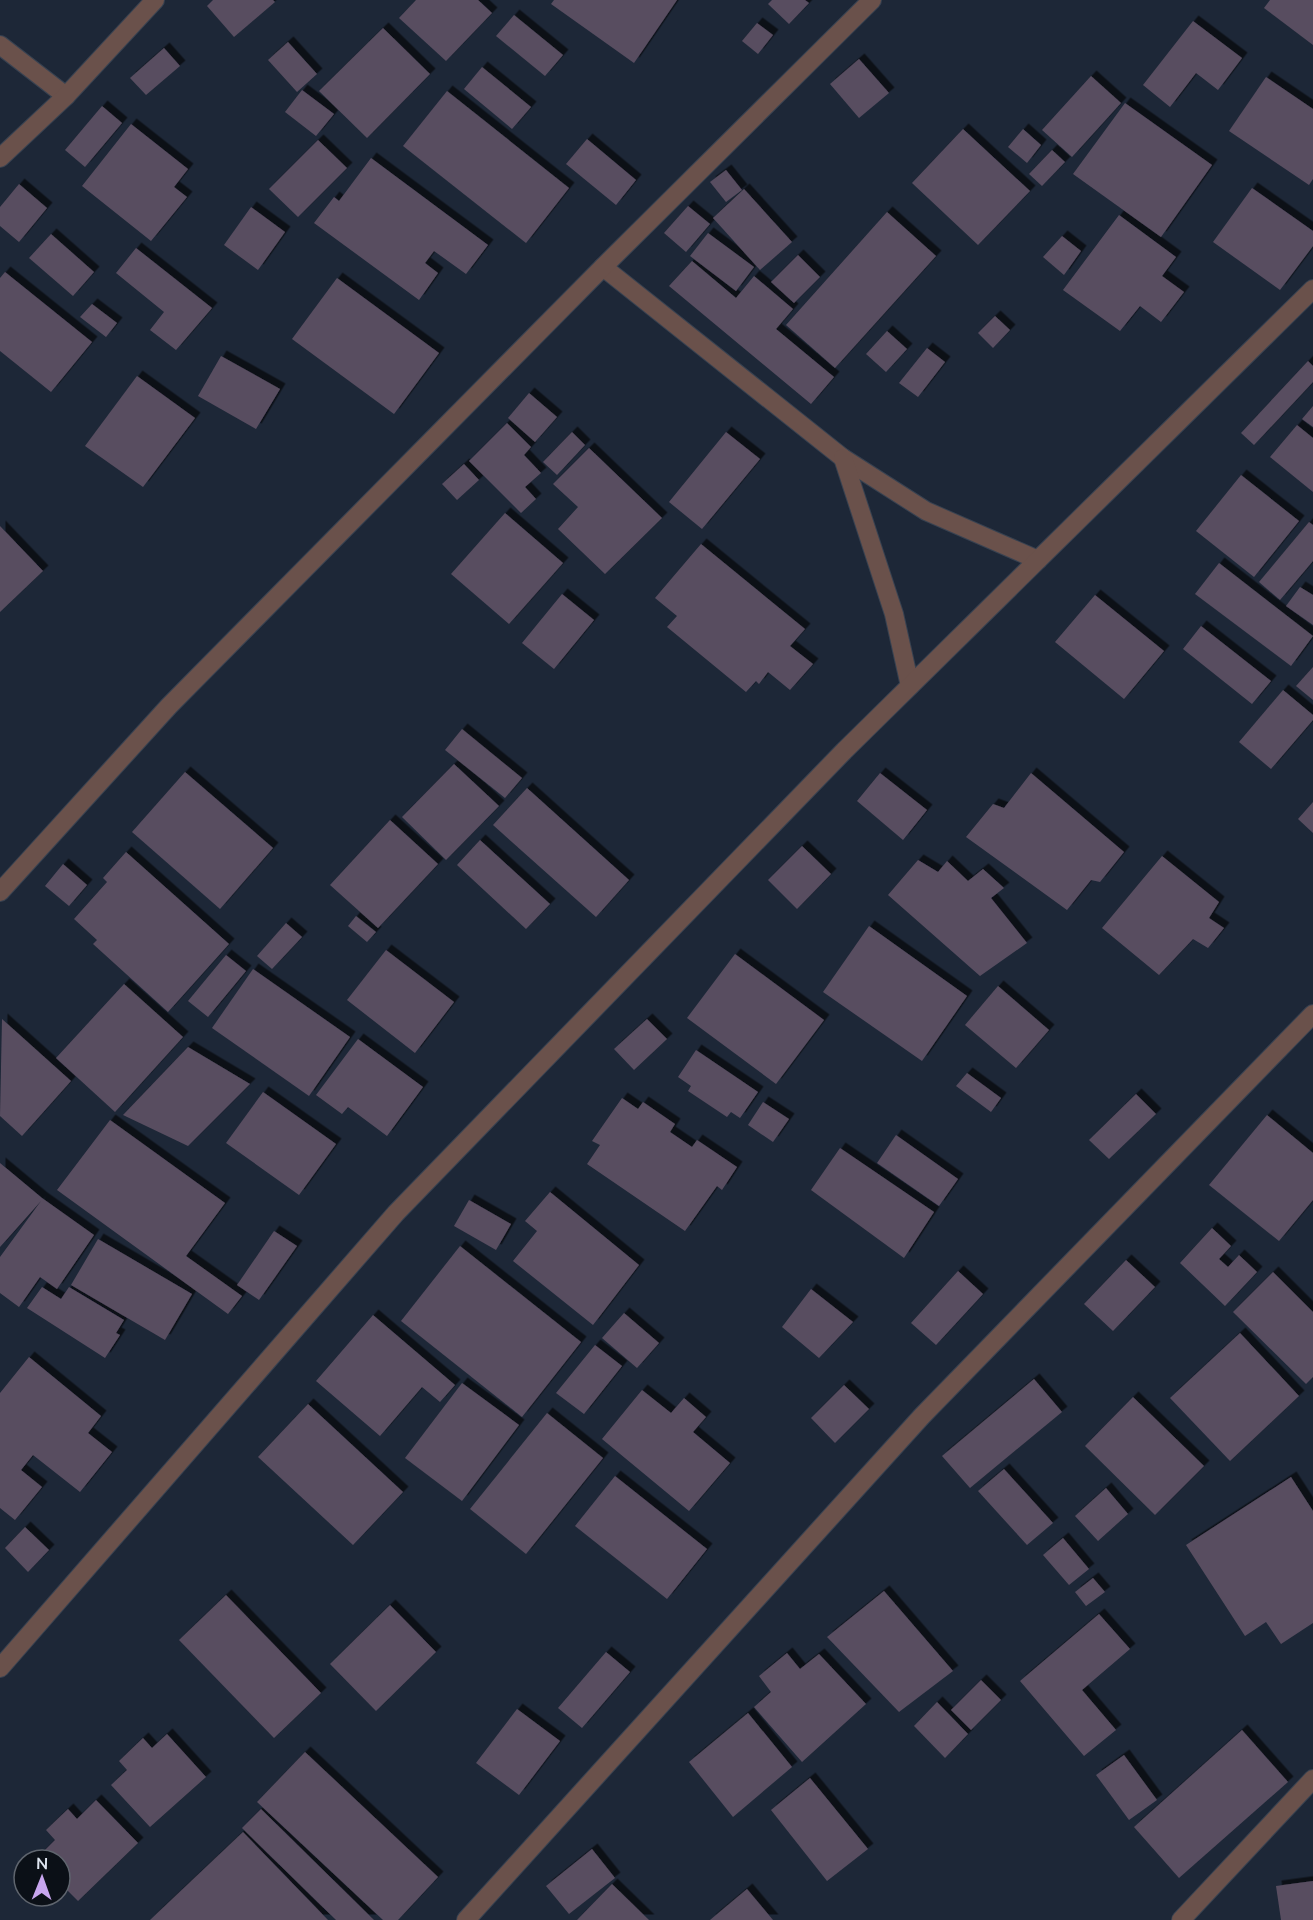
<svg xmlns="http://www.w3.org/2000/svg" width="1313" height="1920" viewBox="0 0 1313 1920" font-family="Mulish,sans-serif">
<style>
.building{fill:#584d60;filter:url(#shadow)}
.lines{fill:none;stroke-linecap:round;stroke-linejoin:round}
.minor-casing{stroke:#384251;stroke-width:20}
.minor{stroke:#6a514b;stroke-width:18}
</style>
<defs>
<filter id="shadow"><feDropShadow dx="5.5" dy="-5.5" stdDeviation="0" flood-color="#0009"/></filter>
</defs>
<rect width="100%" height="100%" fill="#1d2737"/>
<g class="building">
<path d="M213,0H273L275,2L234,37L207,6Z"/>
<path d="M416,0H478L492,13L446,61L399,18Z"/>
<path d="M554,0H677L634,63L551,4Z"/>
<path d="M772,0H805L809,3L789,24L768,4Z"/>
<path d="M1270,0H1313V45L1264,8Z"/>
<path d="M514,15L563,55L545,76L496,36Z"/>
<path d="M1193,21L1242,58L1218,90L1196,73L1170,107L1143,85Z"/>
<path d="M757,23L773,35L758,54L742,41Z"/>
<path d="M383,28L430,74L367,138L319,91Z"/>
<path d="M288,42L317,74L297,92L268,60Z"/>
<path d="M164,48L180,66L146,95L130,78Z"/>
<path d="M859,59L889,93L859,118L830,84Z"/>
<path d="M482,67L531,107L512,129L464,89Z"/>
<path d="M1091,76L1121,103L1072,157L1042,130Z"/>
<path d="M1266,77L1313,109V179L1309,185L1229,131Z"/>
<path d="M302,90L334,114L316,136L285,112Z"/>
<path d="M447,91L569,188L526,243L403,146Z"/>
<path d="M1125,103L1212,165L1161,237L1073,174Z"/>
<path d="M102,106L122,123L85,167L65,150Z"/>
<path d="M131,124L188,169L174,187L187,197L151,241L82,186Z"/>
<path d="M963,129L1030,191L978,245L912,183Z"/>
<path d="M1023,129L1041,145L1027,163L1008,147Z"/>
<path d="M587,139L636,180L616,205L566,164Z"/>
<path d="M318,140L347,168L298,217L269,189Z"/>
<path d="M1052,150L1065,162L1042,186L1029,174Z"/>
<path d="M371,158L488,245L466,274L434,251L425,263L438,273L419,300L314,223L334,197L339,201Z"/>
<path d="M726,170L742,190L726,202L710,182Z"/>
<path d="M19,184L47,208L19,242L0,226V207Z"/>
<path d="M1252,188L1313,231V246L1280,290L1213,242Z"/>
<path d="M744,189L792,242L760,270L713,218Z"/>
<path d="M688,206L710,224L686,252L664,233Z"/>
<path d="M251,207L285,232L258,270L224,245Z"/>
<path d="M887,212L936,256L835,368L786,325Z"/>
<path d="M1119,215L1176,257L1162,276L1184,292L1161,322L1140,306L1120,331L1063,290Z"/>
<path d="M708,233L754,267L736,291L690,256Z"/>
<path d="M51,234L94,272L73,296L29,258Z"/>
<path d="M1062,236L1081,251L1064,275L1043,257Z"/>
<path d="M136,248L212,308L176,350L150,330L164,312L116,273Z"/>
<path d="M798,255L820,277L794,303L771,282Z"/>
<path d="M692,261L736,298L754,276L793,309L776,329L834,377L811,404L669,286Z"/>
<path d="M5,272L92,342L51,392L0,351V278Z"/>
<path d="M337,278L439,353L394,414L292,339Z"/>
<path d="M92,304L117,323L106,337L80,317Z"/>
<path d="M995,316L1010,330L993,348L978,333Z"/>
<path d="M887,331L907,349L886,372L866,354Z"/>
<path d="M927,348L945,362L918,397L899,383Z"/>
<path d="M221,356L280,389L256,429L198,396Z"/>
<path d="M1308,361L1313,366V382L1254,445L1241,433Z"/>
<path d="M137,376L195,418L143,487L85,446Z"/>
<path d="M529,393L557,417L535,442L508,418Z"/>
<path d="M1313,406V427L1302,419Z"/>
<path d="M507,423L531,447L524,455L541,473L525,487L536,499L521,513L469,461Z"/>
<path d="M1297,425L1313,438V492L1270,457Z"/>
<path d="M572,432L585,445L557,475L543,462Z"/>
<path d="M726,432L760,459L702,529L669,502Z"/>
<path d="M589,448L662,518L605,574L558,529L578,507L553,484Z"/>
<path d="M464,464L479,480L457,500L442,484Z"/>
<path d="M1241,475L1299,521L1254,577L1196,531Z"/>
<path d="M505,513L563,563L509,624L451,574Z"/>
<path d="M1309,522L1313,525V561L1280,600L1259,582Z"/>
<path d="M0,526L43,571L0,612Z"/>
<path d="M701,544L805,629L790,646L813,664L790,690L768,672L759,684L756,681L746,692L667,627L677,616L655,598Z"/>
<path d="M1219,563L1313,636L1291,666L1195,594Z"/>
<path d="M1300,587L1313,595V625L1286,606Z"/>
<path d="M562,594L594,620L554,669L522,643Z"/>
<path d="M1095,595L1164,651L1124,699L1055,642Z"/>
<path d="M1201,626L1271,681L1252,704L1183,649Z"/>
<path d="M1313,667V700L1296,686Z"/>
<path d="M1283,690L1313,715V720L1271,769L1239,742Z"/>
<path d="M462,729L522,778L505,798L445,750Z"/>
<path d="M454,764L499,806L446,860L402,817Z"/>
<path d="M185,772L273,848L220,909L132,832Z"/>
<path d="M880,773L927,810L903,840L857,801Z"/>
<path d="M1031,773L1124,852L1100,882L1091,880L1067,910L966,837L993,804L1004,808Z"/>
<path d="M527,788L629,880L596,917L493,825Z"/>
<path d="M1313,802V833L1298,819Z"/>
<path d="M390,820L438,864L378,928L330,885Z"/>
<path d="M480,840L550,904L526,929L457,865Z"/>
<path d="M802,846L831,874L797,909L768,880Z"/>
<path d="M126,852L229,944L168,1012L93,944L97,940L74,919L107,882L103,878Z"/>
<path d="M1162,856L1219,902L1209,918L1224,928L1208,948L1193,939L1159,975L1102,928Z"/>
<path d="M918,860L938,872L947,861L968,881L983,869L1004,888L991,898L1027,943L980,976L888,895Z"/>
<path d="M63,864L87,885L69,906L45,886Z"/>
<path d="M356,916L376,932L367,942L348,926Z"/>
<path d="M286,923L302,937L272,969L257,956Z"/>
<path d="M869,926L967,996L922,1061L823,992Z"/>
<path d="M386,950L454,1002L415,1053L347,1000Z"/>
<path d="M735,954L824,1020L776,1084L687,1018Z"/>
<path d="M226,955L246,971L208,1017L188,1001Z"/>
<path d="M253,969L350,1037L309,1096L212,1028Z"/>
<path d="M124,984L183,1037L115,1112L56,1058Z"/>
<path d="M998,986L1049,1030L1016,1068L965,1025Z"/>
<path d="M2,1019L71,1081L22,1136L0,1116Z"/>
<path d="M647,1019L667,1039L634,1070L614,1049Z"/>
<path d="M358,1039L423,1087L387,1136L348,1107L342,1114L316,1095Z"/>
<path d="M188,1047L250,1084L188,1146L123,1115Z"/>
<path d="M696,1050L758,1092L740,1118L731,1112L727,1117L688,1091L691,1086L678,1077Z"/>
<path d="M967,1073L1001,1098L991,1112L956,1086Z"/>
<path d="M263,1092L336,1144L299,1195L226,1143Z"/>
<path d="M1136,1094L1156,1114L1109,1159L1089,1140Z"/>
<path d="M622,1098L638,1109L643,1102L675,1124L670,1132L692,1147L697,1140L737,1167L722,1190L717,1186L685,1231L587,1164L600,1145L592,1141Z"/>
<path d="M763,1102L789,1119L773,1142L748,1125Z"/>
<path d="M1267,1115L1313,1153V1200L1279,1241L1209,1185Z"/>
<path d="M110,1120L225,1203L186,1256L242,1296L228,1314L57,1190Z"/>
<path d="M896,1135L958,1179L939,1206L877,1163Z"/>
<path d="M840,1148L934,1212L904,1258L811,1190Z"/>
<path d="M0,1163L42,1198L94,1235L57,1289L40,1277L19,1307L0,1293V1257L41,1201L0,1247Z"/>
<path d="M550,1192L639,1265L593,1325L513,1261L537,1231L525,1221Z"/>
<path d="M469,1200L511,1224L496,1250L454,1226Z"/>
<path d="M1212,1228L1231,1246L1219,1259L1228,1267L1239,1255L1257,1272L1225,1306L1180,1263Z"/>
<path d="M274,1231L297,1246L259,1300L237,1285Z"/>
<path d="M98,1239L192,1294L165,1340L71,1285Z"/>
<path d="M460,1246L581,1342L522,1417L401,1321Z"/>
<path d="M1126,1260L1155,1287L1113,1331L1084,1304Z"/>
<path d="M958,1271L983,1294L936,1345L911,1323Z"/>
<path d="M1273,1272L1313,1312V1377L1306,1384L1233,1312Z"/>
<path d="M42,1287L61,1299L69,1287L124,1320L116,1333L120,1335L105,1358L27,1308Z"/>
<path d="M811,1289L853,1322L819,1358L782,1327Z"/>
<path d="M624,1313L659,1343L637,1368L602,1338Z"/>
<path d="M373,1315L455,1385L440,1402L422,1387L380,1436L316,1381Z"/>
<path d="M1240,1333L1299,1396L1230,1461L1170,1398Z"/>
<path d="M595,1345L622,1366L584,1414L556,1393Z"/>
<path d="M29,1357L101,1416L88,1433L112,1452L80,1492L33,1455L21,1470L42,1487L15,1520L0,1508V1393Z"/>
<path d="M1034,1379L1062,1412L970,1488L942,1456Z"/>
<path d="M462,1383L519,1425L462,1501L405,1458Z"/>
<path d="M844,1385L869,1409L835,1443L811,1418Z"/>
<path d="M642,1390L671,1413L684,1398L706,1417L693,1432L730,1463L689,1511L602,1439Z"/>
<path d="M1133,1397L1204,1466L1155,1515L1085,1446Z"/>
<path d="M308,1404L403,1492L353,1545L258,1457Z"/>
<path d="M547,1413L603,1458L526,1554L470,1509Z"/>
<path d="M1004,1469L1053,1523L1027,1545L978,1491Z"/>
<path d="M615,1476L707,1549L667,1599L575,1526Z"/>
<path d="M1291,1477L1313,1511V1623L1281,1644L1266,1622L1245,1636L1186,1545Z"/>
<path d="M1106,1488L1128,1514L1098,1541L1075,1516Z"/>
<path d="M25,1527L49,1550L28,1572L5,1548Z"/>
<path d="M1063,1538L1089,1569L1069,1585L1043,1555Z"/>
<path d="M1093,1578L1105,1592L1086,1606L1075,1592Z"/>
<path d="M884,1591L953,1671L899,1712L827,1637Z"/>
<path d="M226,1595L321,1693L274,1738L179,1640Z"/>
<path d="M390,1605L436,1652L376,1711L330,1664Z"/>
<path d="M1099,1614L1130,1649L1082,1690L1116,1730L1084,1756L1020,1681Z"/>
<path d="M606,1652L630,1672L582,1728L558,1708Z"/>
<path d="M787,1653L800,1669L819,1654L866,1704L802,1762L754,1707L771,1692L759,1676Z"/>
<path d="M981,1680L1001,1700L971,1730L951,1710Z"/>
<path d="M937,1702L968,1734L945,1758L914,1726Z"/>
<path d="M517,1709L560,1741L519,1795L476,1763Z"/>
<path d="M748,1713L792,1767L733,1817L689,1762Z"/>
<path d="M1242,1730L1288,1782L1179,1878L1134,1827Z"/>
<path d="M167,1734L206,1777L150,1827L111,1785L127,1770L119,1761L143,1738L152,1748Z"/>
<path d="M305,1752L438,1877L398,1920H383L257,1802Z"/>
<path d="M1124,1755L1157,1800L1129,1820L1096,1775Z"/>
<path d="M810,1778L868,1849L827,1881L771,1810Z"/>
<path d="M96,1800L138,1843L78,1901L60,1883V1860L36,1859L55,1840L46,1830L68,1809L77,1819Z"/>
<path d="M261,1809L374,1920H336L242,1828Z"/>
<path d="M243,1832L328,1920H150Z"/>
<path d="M592,1849L615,1878L569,1914L546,1886Z"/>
<path d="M1313,1881V1920H1281L1276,1886Z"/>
<path d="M612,1884L649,1920H577Z"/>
<path d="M747,1889L773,1920H710Z"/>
</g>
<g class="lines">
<defs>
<g id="minor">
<path d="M0,45L66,96"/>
<path d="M0,158L66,96L155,0"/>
<path d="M603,267L843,458L926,511L1038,560"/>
<path d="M843,458L894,614L910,686"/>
<path d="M0,892L169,706L603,267L872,0"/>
<path d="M0,1668L396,1213L844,751L1313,289"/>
<path d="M466,1920L922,1416L1313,1014"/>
<path d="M1181,1920L1313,1779"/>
</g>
</defs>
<use href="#minor" class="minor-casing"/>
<use href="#minor" class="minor"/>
</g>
<g transform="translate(42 1878) rotate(1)"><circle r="28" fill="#0b1017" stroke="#5f656e" stroke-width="1.5"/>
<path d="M0-4.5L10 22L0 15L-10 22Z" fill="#c8a6ef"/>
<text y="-9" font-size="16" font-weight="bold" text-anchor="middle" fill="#dee5f0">N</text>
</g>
</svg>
